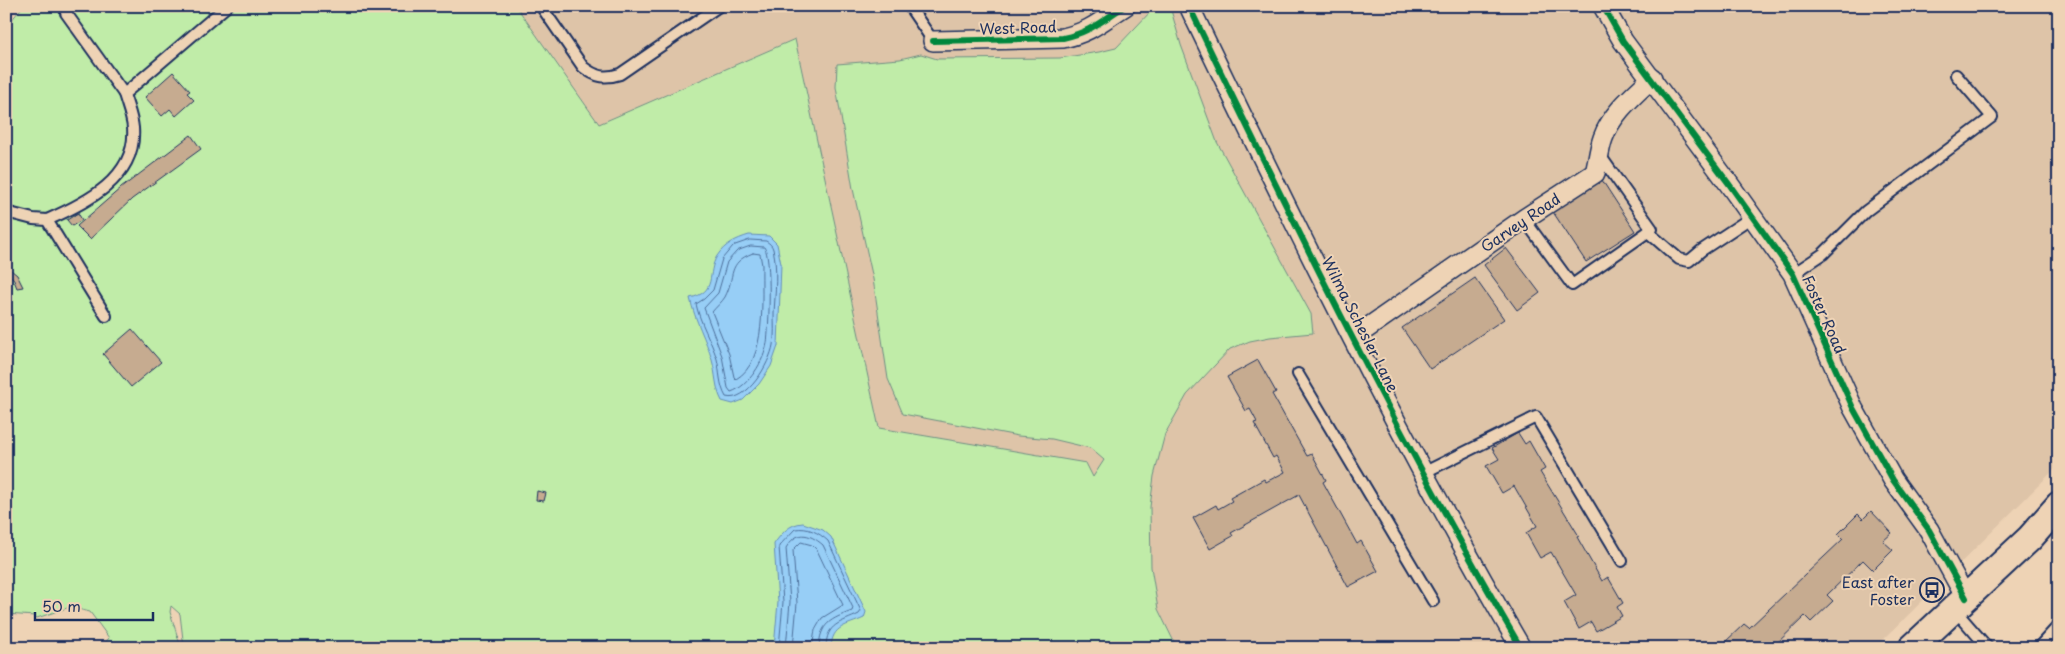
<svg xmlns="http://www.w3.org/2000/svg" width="2065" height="654" viewBox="0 0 2065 654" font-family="'Playpen Sans',sans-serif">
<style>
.built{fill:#dec4a8}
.green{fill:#c0eca8;stroke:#6e8e83}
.water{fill:#97cef6;stroke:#658eb9}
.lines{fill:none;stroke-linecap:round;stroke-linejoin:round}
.shore{stroke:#4d6f9b;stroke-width:1}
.building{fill:#c6ab90;stroke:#1b2f5e}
.service-casing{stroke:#1b2f5e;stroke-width:14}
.minor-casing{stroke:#1b2f5e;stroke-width:22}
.secondary-casing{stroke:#1b2f5e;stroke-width:30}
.service{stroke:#eed3b5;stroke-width:10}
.minor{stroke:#eed3b5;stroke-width:19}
.secondary{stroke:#eed3b5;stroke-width:26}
.cycleway-casing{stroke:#eed3b5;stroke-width:9}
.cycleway{stroke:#00873e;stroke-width:6}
.labels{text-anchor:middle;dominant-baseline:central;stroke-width:4;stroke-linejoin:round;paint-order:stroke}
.street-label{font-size:15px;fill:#1b2f5e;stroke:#eed3b5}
.poi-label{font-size:15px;fill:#1b2f5e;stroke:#eed3b5;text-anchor:end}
</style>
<rect width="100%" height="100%" fill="#eed3b5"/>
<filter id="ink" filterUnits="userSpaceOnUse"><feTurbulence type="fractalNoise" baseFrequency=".02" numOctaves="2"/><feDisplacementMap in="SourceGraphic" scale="10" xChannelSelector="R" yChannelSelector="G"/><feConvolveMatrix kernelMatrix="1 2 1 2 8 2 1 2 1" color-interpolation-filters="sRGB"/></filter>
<g filter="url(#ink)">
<path class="built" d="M516,6H2059V465L1875,648H1177L1086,463L879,428L795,39L599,124Z"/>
<path class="green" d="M23,6H516L599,124L795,39L879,428L1086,463L1093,477L1104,460L1090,448L1052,439L1018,436L903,414L888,379L873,279L853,189L836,87L837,64L900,59L921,54L937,59L1060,58L1099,52L1116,48L1153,9L1162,7L1171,10L1181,45L1217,142L1311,314L1313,333L1270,337L1250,341L1230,349L1187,395L1165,434L1154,476L1150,507L1151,567L1158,609L1177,648H184L180,614L171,606L170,612L181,648H101L109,638L90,612L70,607L37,618L35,616L6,614V27Z"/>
<g class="water">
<path d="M749,235L769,236L777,244L781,264L778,346L771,366L759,384L743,400L733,404L722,401C715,388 716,374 712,360C706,339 695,321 690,298C718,292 706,274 717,256C725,244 736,239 749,235Z"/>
<path d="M803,523L823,530L831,537L866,612L864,618C847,626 832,625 831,648H774L778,602L774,544C782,533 789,524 803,523Z"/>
</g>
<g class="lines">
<g class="shore">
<path d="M750,240L766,241C769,243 772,245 773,249C778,270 775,293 774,314C774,324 775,335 773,345C770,363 747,403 726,397C719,385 720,371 717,359C711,340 700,323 696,304L704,299L713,290L722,259L733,246Z"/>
<path d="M751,246L764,247C772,256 769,329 767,343C764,361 749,386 731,392L728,388L722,356L704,308L718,293L727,262L737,251Z"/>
<path d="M753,253L760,254L762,265C761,297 768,361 736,379L734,377L729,354L712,312C716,307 722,302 725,297C736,276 726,263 753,253Z"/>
<path d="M779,648L783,602L779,546L795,529C808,527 818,532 828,541L861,611L859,614C841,623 826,623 826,648"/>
<path d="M786,648L790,602L786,548C796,531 808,532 823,545L853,608L852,611C831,619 820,623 819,648"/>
<path d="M793,648L797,603L793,550L801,542L812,545L817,550L843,605L822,618L815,630L812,648"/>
</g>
</g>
<g class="building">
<path d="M173,72L190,91L187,93L194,100L176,116L170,109L162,116L145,97Z"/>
<path d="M191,135L201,149L132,199L90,239L77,226L121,188Z"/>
<path d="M1600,177L1635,231L1586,262L1551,209Z"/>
<path d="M78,213L82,220L72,226L67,220Z"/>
<path d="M1506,248L1540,293L1517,310L1484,265Z"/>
<path d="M6,266L17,275L23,287L17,288L13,278L6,273Z"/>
<path d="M1475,278L1504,319L1430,369L1402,328Z"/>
<path d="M132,329L161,362L131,387L103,354Z"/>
<path d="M1258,360L1276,392L1272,394L1307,456L1312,454L1326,480L1323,482L1357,544L1361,541L1378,571L1348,587L1299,495L1231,533L1233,536L1210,549L1193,518L1216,505L1218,509L1232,501L1230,498L1264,479L1266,482L1285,472L1276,456L1273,458L1254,423L1257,422L1250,409L1246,411L1227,377Z"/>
<path d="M1518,433L1525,444L1529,441L1545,469L1540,472L1579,536L1577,537L1602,581L1608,577L1623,603L1617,607L1622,616L1596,631L1591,622L1579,629L1564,602L1576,595L1551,552L1540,558L1526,533L1537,526L1514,486L1502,493L1486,466L1499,459L1492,448Z"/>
<path d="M537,491L546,493L544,501L536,500Z"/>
<path d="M1871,511L1892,533L1883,541L1893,550L1873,570L1863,560L1827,595L1833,601L1811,622L1805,616L1772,648H1729L1724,643L1744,624L1749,628L1843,539L1838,534L1858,514L1863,519Z"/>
</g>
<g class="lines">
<defs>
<g id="service">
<path d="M70,6L66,13L124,94"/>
<path d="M541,6L583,67C596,77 605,79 620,74L719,6"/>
<path d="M909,6L933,41"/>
<path d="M1608,15L1620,6"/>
<path d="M6,212L33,219L47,220"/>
<path d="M1524,219L1572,285L1652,229L1599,154"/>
<path d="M1648,232L1679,259L1689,261L1702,250L1752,217"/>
<path d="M1793,274L1823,254L1866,211L1992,117L1956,75"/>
<path d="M106,316L47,220C86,203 137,178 133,128C132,116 127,105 124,94L227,6"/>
<path d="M1298,374L1433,601"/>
<path d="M1423,473L1536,417L1622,561"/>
<path d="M1954,609L1988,648"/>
<path d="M2038,648L2059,625"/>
</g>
<g id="minor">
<path d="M1189,6C1293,223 1400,440 1521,648"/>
<path d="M1603,6L1623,41L1729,184L1793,274L1853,408L1893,480L1929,530L1966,598"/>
<path d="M933,41L1063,38C1091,32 1101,21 1125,6"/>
<path d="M1353,338L1524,219L1595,173C1598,162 1599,149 1603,138C1612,113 1633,96 1652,78"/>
</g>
<path id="secondary" d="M1912,648L2030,538L2059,505"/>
</defs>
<use href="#service" class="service-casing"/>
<use href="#minor" class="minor-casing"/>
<use href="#secondary" class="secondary-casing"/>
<use href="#service" class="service"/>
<use href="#minor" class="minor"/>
<use href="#secondary" class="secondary"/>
<defs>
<g id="cycleway">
<path d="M1189,6C1293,223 1400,440 1521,648"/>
<path d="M1603,6L1623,41L1729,184L1793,274L1853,408L1893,480L1929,530L1966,598"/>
<path d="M933,41L1063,38C1091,32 1101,21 1125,6"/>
</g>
</defs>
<use href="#cycleway" class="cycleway-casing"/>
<use href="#cycleway" class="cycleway"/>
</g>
</g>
<defs>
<symbol id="bus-ring" viewBox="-11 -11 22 22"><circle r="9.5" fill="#eed3b5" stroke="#1b2f5e" stroke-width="1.5"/><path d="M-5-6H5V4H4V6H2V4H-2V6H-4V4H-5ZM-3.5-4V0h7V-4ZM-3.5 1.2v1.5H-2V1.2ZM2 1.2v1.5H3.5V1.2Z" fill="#1b2f5e"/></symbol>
</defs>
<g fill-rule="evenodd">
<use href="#bus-ring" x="1918" y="576" width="28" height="28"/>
</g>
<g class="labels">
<g class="street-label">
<text transform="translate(1018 27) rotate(-2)">West Road</text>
<text transform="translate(1520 222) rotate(-34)">Garvey Road</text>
<text transform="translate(1825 314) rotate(66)">Foster Road</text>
<text transform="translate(1361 324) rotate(63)">Wilma Schesler Lane</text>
</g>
<g class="poi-label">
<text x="1914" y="581">East after<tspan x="1914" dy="17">Foster</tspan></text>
</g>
</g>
<rect width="2065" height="654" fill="none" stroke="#eed3b5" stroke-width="25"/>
<rect x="12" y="12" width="2040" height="629" fill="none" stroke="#1b2f5e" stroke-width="2" filter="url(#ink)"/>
<path d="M35 612v8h118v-8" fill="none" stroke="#1b2f5e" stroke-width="2.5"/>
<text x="42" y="612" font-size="15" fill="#1b2f5e" stroke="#eed3b5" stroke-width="4" paint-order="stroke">50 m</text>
</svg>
